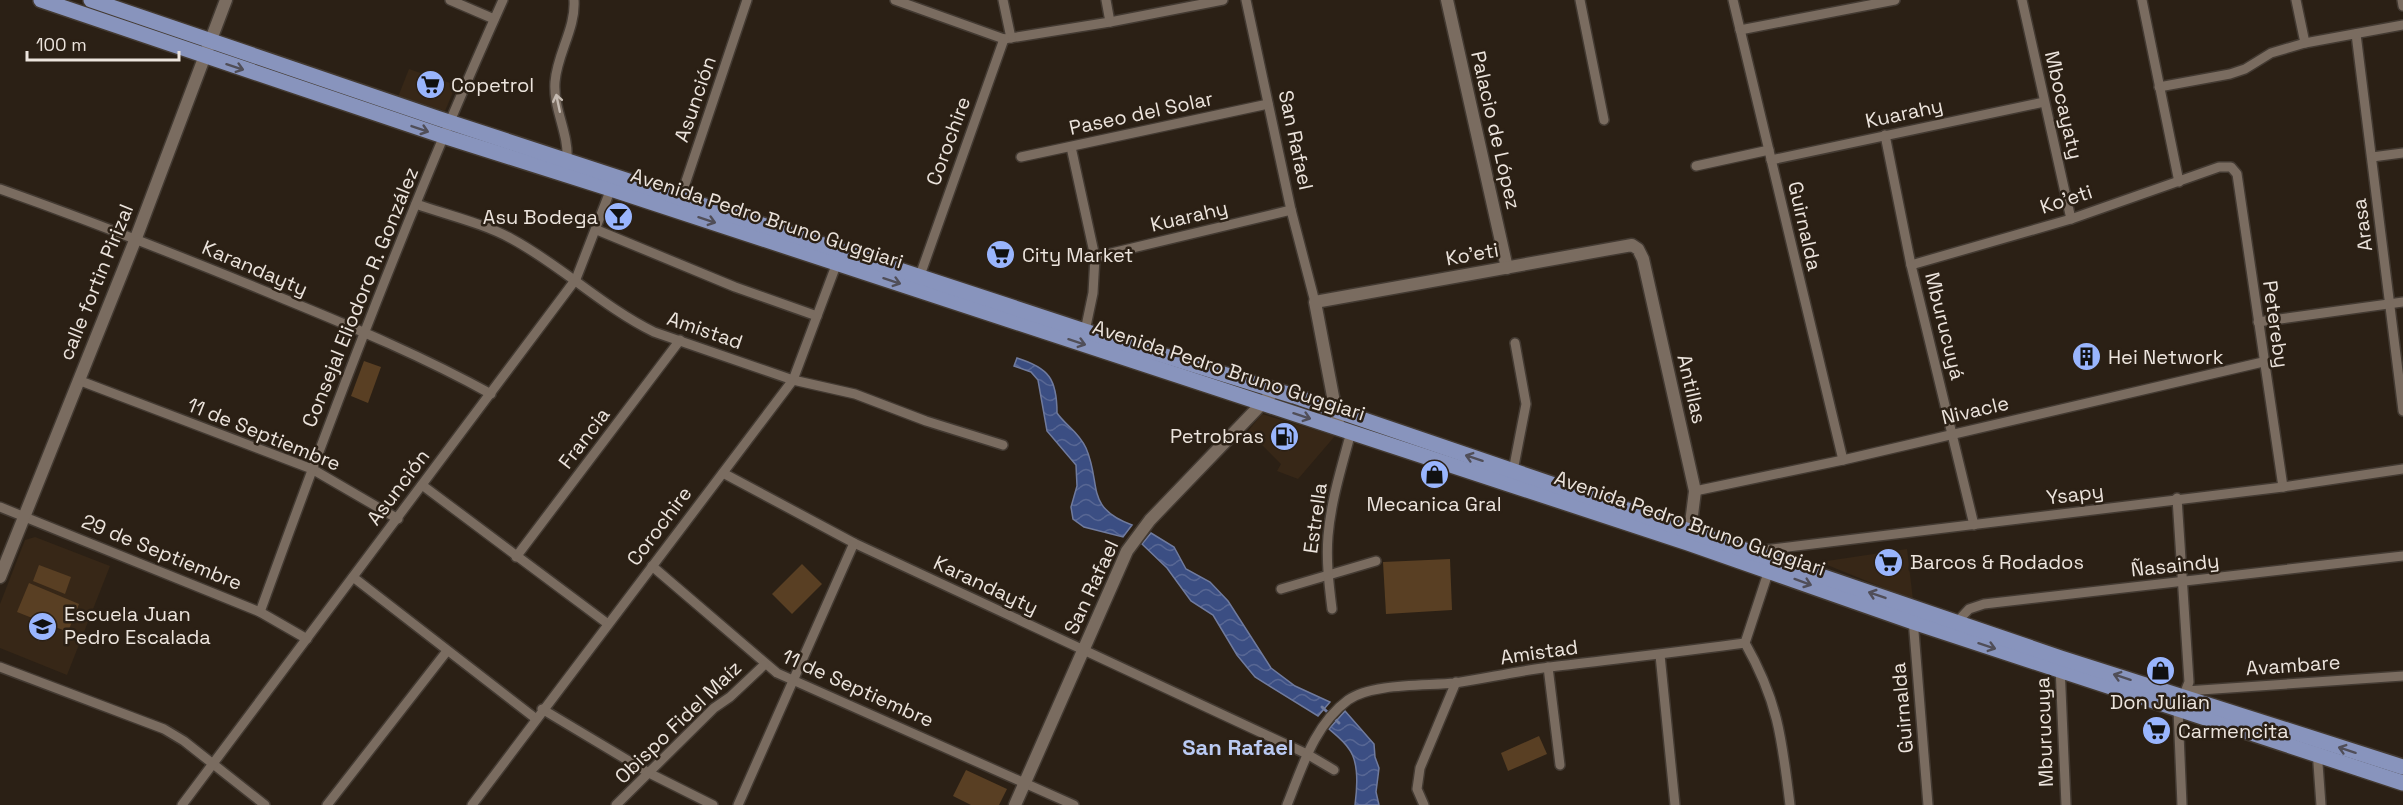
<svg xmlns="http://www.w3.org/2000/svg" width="2403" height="805" viewBox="0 0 2403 805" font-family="'Space Grotesk',sans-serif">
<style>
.built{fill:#372717}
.grass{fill:#593f23}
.water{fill:url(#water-waves);stroke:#707b9e;stroke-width:1.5}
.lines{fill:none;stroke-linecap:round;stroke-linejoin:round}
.stream{stroke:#707b9e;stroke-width:3}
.minor-casing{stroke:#433a32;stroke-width:12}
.tertiary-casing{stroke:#433a32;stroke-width:15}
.primary-casing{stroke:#433a32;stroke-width:18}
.minor{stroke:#7a6c60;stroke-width:9}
.tertiary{stroke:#7a6c60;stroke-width:12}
.primary{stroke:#8894bd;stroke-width:15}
.oneway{stroke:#504e58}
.oneway2{stroke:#c4bab1}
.labels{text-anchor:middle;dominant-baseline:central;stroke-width:5;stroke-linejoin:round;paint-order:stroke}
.poi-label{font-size:20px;fill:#ece4dd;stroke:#2b2015;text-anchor:start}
.street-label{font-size:20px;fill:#ece4dd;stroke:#2b2015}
.quarter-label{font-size:22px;font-weight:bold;fill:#bacaf3;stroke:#2b2015}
</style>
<defs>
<pattern id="water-waves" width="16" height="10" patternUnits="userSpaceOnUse" patternTransform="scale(1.5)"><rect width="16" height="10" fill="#3b4e83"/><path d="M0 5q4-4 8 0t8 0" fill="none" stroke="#586794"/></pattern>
</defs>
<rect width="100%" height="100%" fill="#2b2015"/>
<g class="built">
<path d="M409,69L456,85L445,111L398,97Z"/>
<path d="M1262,414L1335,436L1298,479L1277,471L1281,464L1248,431Z"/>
<path d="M35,537L110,566L67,675L0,648V604L25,540Z"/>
<path d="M1907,549L1913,600L1820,562Z"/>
</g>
<g class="grass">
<path d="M364,361L381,367L368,403L351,396Z"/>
<path d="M1450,559L1452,610L1386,614L1383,562Z"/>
<path d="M802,564L822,584L792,614L772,594Z"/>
<path d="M39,565L71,577L65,594L33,581Z"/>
<path d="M29,583L79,604L68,632L17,612Z"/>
<path d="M1539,736L1547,754L1508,771L1501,753Z"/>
<path d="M966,770L1007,789L999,805H971L953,796Z"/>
</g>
<g class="water">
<path d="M1017,358C1049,368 1057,379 1057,413C1066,426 1078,431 1086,448C1102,485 1084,507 1132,525L1123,537L1084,527L1073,519L1071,507L1077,486L1076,465L1047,431L1038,380L1031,372L1014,366Z"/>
<path d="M1151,533L1174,547L1186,569L1210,582L1228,601L1271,668L1295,686L1330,702L1318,716L1255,677L1237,655L1213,615L1191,601L1167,568L1142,544Z"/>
<path d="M1345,711L1374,744L1375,757L1379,768L1376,792L1379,805H1355C1357,790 1359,762 1349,749C1344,741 1336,735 1329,729Z"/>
</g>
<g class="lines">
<path class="stream" d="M1322,707L1339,723"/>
<defs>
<g id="minor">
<path d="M450,0L494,19"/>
<path d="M895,0L1004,39L1110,22L1223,0"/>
<path d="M1003,0L1011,38"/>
<path d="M1106,0L1110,22"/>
<path d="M1246,0L1291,210L1315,302"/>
<path d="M1580,0L1604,120"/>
<path d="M1733,0L1843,460"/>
<path d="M2022,0L2071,219"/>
<path d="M2142,0L2179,182"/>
<path d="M2296,0L2305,43"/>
<path d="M2402,0L2403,6"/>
<path d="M1740,30L1895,0"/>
<path d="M2356,34L2403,411"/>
<path d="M2159,87L2230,74L2245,69L2271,53L2305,43L2403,25"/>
<path d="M1885,135L1911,265L1974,525"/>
<path d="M1071,147L1095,257L1093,293L1085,331"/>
<path d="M1021,157L1268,104"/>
<path d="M2372,157L2403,153"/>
<path d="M567,160C569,133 553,109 555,82C557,54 576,28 574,0"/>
<path d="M1771,160L2044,102"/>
<path d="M1696,166L1769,150"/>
<path d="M0,189C96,223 190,260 284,299C355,328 424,357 491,394"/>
<path d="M679,202L747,0"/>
<path d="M416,204C447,215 483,223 512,239C562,266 603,307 654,332L793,380L855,394L926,421L1003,445"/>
<path d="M597,230L735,287L817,316"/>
<path d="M1095,257L1291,210"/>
<path d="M1911,265L2071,219L2219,167H2231L2237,174L2283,487"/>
<path d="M918,281L1004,39"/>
<path d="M2258,322L2403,302"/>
<path d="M78,380L312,469L398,519"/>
<path d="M1513,471L1526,404L1515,343"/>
<path d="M723,473L854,543L1307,754L1334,770"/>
<path d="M422,485L608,624"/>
<path d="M1695,491L1843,460L2263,362"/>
<path d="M2177,498L2189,682L2178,710L2182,805"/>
<path d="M0,507L260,612L307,639"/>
<path d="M1756,551L2283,487L2403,469"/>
<path d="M516,557L680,340"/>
<path d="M652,566L777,673L1074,805"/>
<path d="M1769,570L1745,643C1778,701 1782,739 1790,805"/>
<path d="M353,577L535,718"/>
<path d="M1281,589L1376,561"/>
<path d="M1332,609C1329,585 1326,561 1328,536C1331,500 1342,466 1351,432"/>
<path d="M260,612C335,405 413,200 503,0"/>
<path d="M1913,619L1928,805"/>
<path d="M1957,622L1969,609L1984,604L2403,556"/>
<path d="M1660,655L1675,805"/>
<path d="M2060,666L2066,805"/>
<path d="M0,667L164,729L184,741L265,805"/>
<path d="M1548,667L1560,765"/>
<path d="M2186,691L2403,676"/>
<path d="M542,709L649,773L713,805"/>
<path d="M2317,750L2321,805"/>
<path d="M182,805L576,279L612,186"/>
<path d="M327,805L447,651"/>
<path d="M472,805L793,380L838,260"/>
<path d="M616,805L714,708L730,697L764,665"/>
<path d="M738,805L854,543"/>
<path d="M1287,805C1302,768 1314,725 1348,700C1372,683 1426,686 1455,683C1487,678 1518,671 1550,667C1615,659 1680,652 1745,643"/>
<path d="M1424,805L1417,789L1420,768L1456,682"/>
</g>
<g id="tertiary">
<path d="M1447,0L1507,268"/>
<path d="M1339,428L1315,302L1632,245L1638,249L1643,259L1695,491L1689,539"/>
<path d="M0,577L136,238L226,0"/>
<path d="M1015,805L1127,551L1150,520L1275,390"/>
</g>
<g id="primary">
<path d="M41,0L443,136L611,189L1688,543L1913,622L2403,783"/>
<path d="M91,0L437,118L1085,331L1294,396L2061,658L2403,767"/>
</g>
</defs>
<use href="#minor" class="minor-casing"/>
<use href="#tertiary" class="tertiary-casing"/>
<use href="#primary" class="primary-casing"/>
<use href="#minor" class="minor"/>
<use href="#tertiary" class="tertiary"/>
<use href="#primary" class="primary"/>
</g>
<defs><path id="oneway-shaft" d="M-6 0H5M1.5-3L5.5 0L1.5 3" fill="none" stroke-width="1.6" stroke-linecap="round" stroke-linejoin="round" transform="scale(1.5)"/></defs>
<g class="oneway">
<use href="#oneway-shaft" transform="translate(235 67) rotate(18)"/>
<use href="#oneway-shaft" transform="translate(420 129) rotate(19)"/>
<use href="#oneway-shaft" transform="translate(707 220) rotate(18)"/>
<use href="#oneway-shaft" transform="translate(892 281) rotate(18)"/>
<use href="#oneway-shaft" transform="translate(1077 342) rotate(18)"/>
<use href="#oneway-shaft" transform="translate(1302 416) rotate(18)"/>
<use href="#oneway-shaft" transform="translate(1474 458) rotate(-162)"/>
<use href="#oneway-shaft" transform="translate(1803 582) rotate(20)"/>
<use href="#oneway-shaft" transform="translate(1877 595) rotate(-161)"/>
<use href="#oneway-shaft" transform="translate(1987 646) rotate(18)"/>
<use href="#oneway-shaft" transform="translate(2122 677) rotate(-162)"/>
<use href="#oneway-shaft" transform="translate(2347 750) rotate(-162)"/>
</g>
<use class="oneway2" href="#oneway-shaft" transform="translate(558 103) rotate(-102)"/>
<defs>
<symbol id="supermarket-disc" viewBox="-11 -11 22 22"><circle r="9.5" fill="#99b5fd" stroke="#2b2015"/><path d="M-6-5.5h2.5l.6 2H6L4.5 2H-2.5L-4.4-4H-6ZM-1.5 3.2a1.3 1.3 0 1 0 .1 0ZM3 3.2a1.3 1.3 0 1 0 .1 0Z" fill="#111"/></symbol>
<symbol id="bar-disc" viewBox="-11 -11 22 22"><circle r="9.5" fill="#99b5fd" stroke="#2b2015"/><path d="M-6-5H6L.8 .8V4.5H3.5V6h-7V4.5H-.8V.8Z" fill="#111"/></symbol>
<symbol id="building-disc" viewBox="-11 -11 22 22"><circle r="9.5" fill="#99b5fd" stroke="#2b2015"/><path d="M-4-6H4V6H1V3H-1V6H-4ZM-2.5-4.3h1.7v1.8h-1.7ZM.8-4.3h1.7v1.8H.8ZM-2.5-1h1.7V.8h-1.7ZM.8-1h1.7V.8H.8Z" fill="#111"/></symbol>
<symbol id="fuel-disc" viewBox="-11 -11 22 22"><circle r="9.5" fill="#99b5fd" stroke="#2b2015"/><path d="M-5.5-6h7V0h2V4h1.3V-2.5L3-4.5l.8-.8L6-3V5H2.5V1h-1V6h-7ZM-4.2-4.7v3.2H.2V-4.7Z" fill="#111"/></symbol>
<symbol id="shop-disc" viewBox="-11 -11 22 22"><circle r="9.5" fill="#99b5fd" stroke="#2b2015"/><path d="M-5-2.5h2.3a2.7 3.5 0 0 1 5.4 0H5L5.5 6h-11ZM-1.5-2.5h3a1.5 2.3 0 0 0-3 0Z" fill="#111"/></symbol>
<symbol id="school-disc" viewBox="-11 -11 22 22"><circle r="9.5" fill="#99b5fd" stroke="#2b2015"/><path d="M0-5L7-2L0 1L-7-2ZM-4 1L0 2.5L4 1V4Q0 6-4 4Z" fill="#111"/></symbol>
</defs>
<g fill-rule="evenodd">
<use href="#supermarket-disc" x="414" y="68" width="33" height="33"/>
<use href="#bar-disc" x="602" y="200" width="33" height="33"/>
<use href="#supermarket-disc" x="984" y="238" width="33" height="33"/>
<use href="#building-disc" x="2070" y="340" width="33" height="33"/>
<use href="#fuel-disc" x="1268" y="420" width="33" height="33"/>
<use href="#shop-disc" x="1418" y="458" width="33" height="33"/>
<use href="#supermarket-disc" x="1872" y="546" width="33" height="33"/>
<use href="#school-disc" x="26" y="610" width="33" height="33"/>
<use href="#shop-disc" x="2144" y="654" width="33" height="33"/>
<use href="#supermarket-disc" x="2140" y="714" width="33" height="33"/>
</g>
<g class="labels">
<g class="poi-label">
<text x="451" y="85">Copetrol</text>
<text x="598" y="217" text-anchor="end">Asu Bodega</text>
<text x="1022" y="255">City Market</text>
<text x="2108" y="357">Hei Network</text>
<text x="1264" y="436" text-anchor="end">Petrobras</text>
<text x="1434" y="504" text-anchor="middle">Mecanica Gral</text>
<text x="1910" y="562">Barcos &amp; Rodados</text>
<text x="64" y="614">Escuela Juan<tspan x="64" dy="23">Pedro Escalada</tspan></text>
<text x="2160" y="702" text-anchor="middle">Don Julian</text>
<text x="2178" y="731">Carmencita</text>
</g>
<g class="street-label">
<text transform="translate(695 99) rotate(-71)">Asunción</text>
<text transform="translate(2064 105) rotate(77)">Mbocayaty</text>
<text transform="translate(1141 113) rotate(-12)">Paseo del Solar</text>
<text transform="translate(1904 113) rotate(-12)">Kuarahy</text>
<text transform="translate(1496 130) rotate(77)">Palacio de López</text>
<text transform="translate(1296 140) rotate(78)">San Rafael</text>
<text transform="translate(948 141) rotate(-70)">Corochire</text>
<text transform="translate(2066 199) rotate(-18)">Ko'eti</text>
<text transform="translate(1189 216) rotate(-13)">Kuarahy</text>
<text transform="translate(767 218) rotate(18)">Avenida Pedro Bruno Guggiari</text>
<text transform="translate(2362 225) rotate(-97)">Arasa</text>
<text transform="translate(1805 226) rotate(77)">Guirnalda</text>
<text transform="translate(1472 254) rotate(-10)">Ko'eti</text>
<text transform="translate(255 268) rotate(23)">Karandayty</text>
<text transform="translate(96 282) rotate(-68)">calle fortin Pirizal</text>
<text transform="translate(360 297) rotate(-68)">Consejal Eliodoro R. González</text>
<text transform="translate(2276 324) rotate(82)">Petereby</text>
<text transform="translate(1945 326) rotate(76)">Mburucuyá</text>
<text transform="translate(705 330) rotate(19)">Amistad</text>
<text transform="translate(1229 370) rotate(18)">Avenida Pedro Bruno Guggiari</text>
<text transform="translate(1692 389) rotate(77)">Antillas</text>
<text transform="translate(1975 410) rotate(-13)">Nivacle</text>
<text transform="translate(264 434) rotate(22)">11 de Septiembre</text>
<text transform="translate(584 438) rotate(-53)">Francia</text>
<text transform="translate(398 487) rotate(-53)">Asunción</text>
<text transform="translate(2075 494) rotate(-7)">Ysapy</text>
<text transform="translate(1315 518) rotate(-82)">Estrella</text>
<text transform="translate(1690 523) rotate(19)">Avenida Pedro Bruno Guggiari</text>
<text transform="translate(659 526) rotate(-53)">Corochire</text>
<text transform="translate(162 552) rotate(22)">29 de Septiembre</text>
<text transform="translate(2175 565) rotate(-6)">Ñasaindy</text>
<text transform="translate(986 585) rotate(25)">Karandayty</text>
<text transform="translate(1091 587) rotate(-65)">San Rafael</text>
<text transform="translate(1539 652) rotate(-8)">Amistad</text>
<text transform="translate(2293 665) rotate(-4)">Avambare</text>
<text transform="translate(858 688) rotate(24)">11 de Septiembre</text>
<text transform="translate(1902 708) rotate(-95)">Guirnalda</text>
<text transform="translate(678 722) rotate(-44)">Obispo Fidel Maíz</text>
<text transform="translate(2044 732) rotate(-92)">Mburucuya</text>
</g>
<g class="quarter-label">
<text x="1238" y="747">San Rafael</text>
</g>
</g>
<path d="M27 51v9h152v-9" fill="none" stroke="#ece4dd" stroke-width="3"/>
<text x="36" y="51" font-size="18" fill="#ece4dd" stroke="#2b2015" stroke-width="4.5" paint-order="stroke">100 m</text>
</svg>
